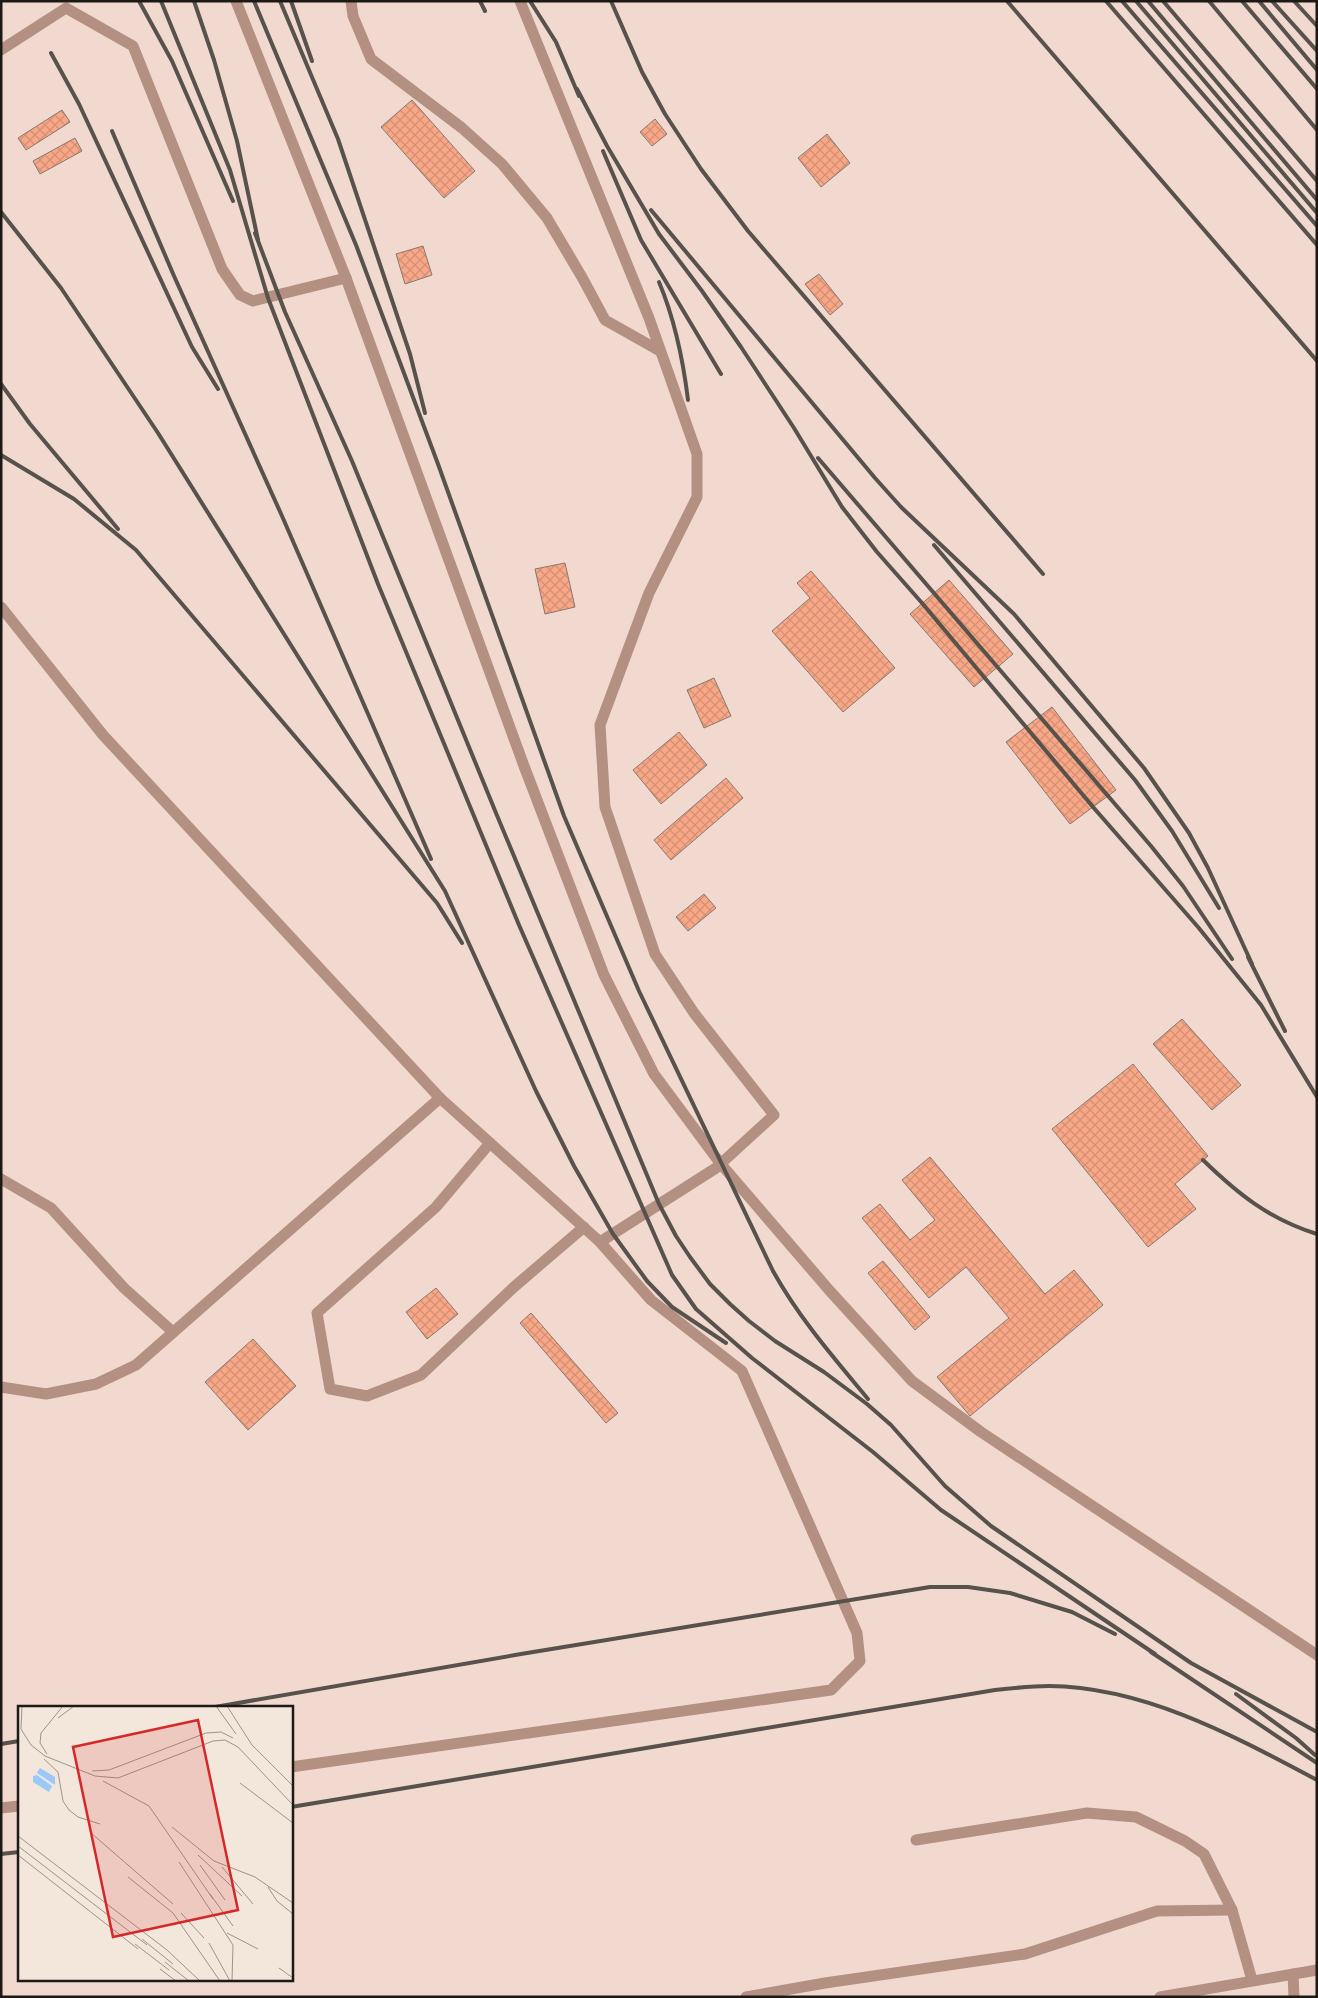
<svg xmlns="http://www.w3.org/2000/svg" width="1318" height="1998" viewBox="0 0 1318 1998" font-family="'PT Sans Narrow',sans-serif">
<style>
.industrial{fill:#f1d9cf;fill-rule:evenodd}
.building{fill:url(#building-cross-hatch);stroke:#877872}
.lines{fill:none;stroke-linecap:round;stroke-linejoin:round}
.service{stroke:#b39081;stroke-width:11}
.rail{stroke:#58524c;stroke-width:4}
.inset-road{fill:none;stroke:#9d948c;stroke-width:1}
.view{fill:#d62828;fill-opacity:0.15;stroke:#d62828;stroke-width:2.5}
.inset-edge{fill:none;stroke:#1d1915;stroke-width:2.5}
</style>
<defs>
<pattern id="building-cross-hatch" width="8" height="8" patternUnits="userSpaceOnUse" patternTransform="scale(1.25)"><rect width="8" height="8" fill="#f9a887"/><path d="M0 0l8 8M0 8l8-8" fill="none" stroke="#d59074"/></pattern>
</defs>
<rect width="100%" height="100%" fill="#f3e6db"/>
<path class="industrial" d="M1,1H1317V1997H1ZM19,1707H291V1979H19Z"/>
<g class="building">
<path d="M412,100L475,171L444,198L381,127Z"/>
<path d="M62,110L70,122L26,150L18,138Z"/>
<path d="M655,119L667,134L652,146L640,132Z"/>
<path d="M827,134L850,163L821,187L798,158Z"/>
<path d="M75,138L82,151L40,174L33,161Z"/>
<path d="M423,246L432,275L405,284L396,254Z"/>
<path d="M819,274L843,304L830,315L805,284Z"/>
<path d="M565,563L575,607L545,614L535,569Z"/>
<path d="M811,571L895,668L843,712L772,631L810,598L797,583Z"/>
<path d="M949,580L1013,654L974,687L910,614Z"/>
<path d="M714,678L731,716L704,728L687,690Z"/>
<path d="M1052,707L1116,790L1070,824L1006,742Z"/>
<path d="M679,732L707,765L661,804L633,770Z"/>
<path d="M726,778L743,798L671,860L654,840Z"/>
<path d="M704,894L716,908L688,931L676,917Z"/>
<path d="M1182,1019L1241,1085L1212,1110L1153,1044Z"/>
<path d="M1133,1064L1208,1156L1175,1184L1196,1209L1148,1247L1052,1129Z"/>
<path d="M930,1157L1045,1294L1074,1270L1103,1305L970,1416L937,1377L1009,1318L966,1267L929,1298L862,1218L880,1204L910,1240L935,1220L902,1180Z"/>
<path d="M883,1261L930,1317L915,1330L868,1273Z"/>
<path d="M436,1288L458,1314L427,1339L406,1312Z"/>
<path d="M531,1313L618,1413L606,1423L520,1323Z"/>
<path d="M253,1339L296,1386L248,1430L205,1382Z"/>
</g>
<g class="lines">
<g class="service">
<path d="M351,1L353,16L371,59L462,128L502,164L547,218L583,279L605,320L660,351"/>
<path d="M520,1L649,318L697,454V497L649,593L600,725L605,807L655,954L694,1013L774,1115L716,1168L600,1242"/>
<path d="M1,50L66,8L133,46L222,269L240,295L253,301L346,278L236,1"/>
<path d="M346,278L524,766L604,975L654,1074L720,1163L829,1290L912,1381L981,1432L1317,1655"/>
<path d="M1,607L103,735L440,1098L600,1242L651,1300L742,1371L857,1633L860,1661L831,1690L291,1767"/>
<path d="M490,1143L436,1207L317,1313L330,1389L367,1396L421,1375L514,1287L584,1227"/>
<path d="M1,1179L51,1208L124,1288L173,1332"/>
<path d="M1,1387L46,1394L96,1384L136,1365L440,1098"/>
<path d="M1,1808L19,1806"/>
<path d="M916,1840L1087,1813L1136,1817L1185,1841L1204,1854L1232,1910L1252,1980"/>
<path d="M1293,1974L1294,1997"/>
<path d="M746,1997L825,1983L1025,1954L1157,1911L1232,1910"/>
<path d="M1160,1997L1317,1970"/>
</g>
<g class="rail">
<path d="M139,1L172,61L233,201"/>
<path d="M161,1L230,170L268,298L378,584L519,925L672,1275L696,1309L752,1358L873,1452L941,1510L1155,1654"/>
<path d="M194,1L214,60L237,141L258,240"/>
<path d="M254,1L356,245L438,464L564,816L639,991L773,1271C799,1318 834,1358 868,1399"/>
<path d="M280,1L338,139L410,354L425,413"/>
<path d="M291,1L312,61"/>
<path d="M480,1L485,11"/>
<path d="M530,1L556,42L579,96"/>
<path d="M611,1L642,72L665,114L701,169L748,231L1043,574"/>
<path d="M1007,1L1317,361"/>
<path d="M1106,1L1317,245"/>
<path d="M1122,1L1317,226"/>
<path d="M1136,1L1317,213"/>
<path d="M1148,1L1317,200"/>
<path d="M1163,1L1317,181"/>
<path d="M1209,1L1317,130"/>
<path d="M1242,1L1317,89"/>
<path d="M1259,1L1317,70"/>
<path d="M1272,1L1317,51"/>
<path d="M1294,1L1317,26"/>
<path d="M51,53L79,104L192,347L218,389"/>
<path d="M577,89L607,146L659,234L702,291L741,347L794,428L842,507L877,552L922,603L1093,807L1198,927L1261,1005L1317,1097"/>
<path d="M112,131L174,276L282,516L431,859"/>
<path d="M603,151L641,240L721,374"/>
<path d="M651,210L875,478L901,507L1014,614L1144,768L1189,833L1208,868L1252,964"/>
<path d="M1,212L61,288L158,433L445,891L536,1091L574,1166L613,1234L647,1281L672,1307L726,1343"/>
<path d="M255,233L285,312L352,461L496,813L659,1204L676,1236L690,1257L710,1284L730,1304L749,1321L775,1341L824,1372L867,1404L891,1425L945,1486L991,1526L1191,1663L1317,1732"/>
<path d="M659,282C675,320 683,359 688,400"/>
<path d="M1,384L30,424L118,529"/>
<path d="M1,455L74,499L136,550L437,903L462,943"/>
<path d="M818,458L1151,846L1183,886L1232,959"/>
<path d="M934,545L1135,780L1172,831L1219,908"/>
<path d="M1248,957L1285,1031"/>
<path d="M1203,1160C1238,1194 1269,1219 1317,1234"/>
<path d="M1151,1652L1317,1763"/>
<path d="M1236,1694L1296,1738L1315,1755"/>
<path d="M215,1707L521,1654L930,1587H968L1010,1593L1072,1612L1115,1634"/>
<path d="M1,1744L19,1741"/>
<path d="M291,1807L995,1690C1013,1688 1031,1686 1049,1686C1145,1687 1234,1736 1317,1780"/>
<path d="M1,1854L19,1852"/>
</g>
</g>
<g transform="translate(18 1706)">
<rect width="275" height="275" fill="#f3e6db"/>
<path d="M22,62L37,71V79L19,67ZM19,69L34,80L31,86L15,76V70Z" fill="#99c8f9"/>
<path class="inset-road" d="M4,0L3,23L13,39L27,50L77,70L100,72L195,35L207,34L220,41L275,99M198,0L218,28M209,0L234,39L275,80M40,12L56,0M29,48L22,37L23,27L45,0M26,53L40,66L45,95L51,104L60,111L82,118M74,65L91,64L188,27L203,26L215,32M85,75L131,100L195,193M222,77L275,117M154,121L196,155L237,171L275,197M73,127L155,198M0,130L149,244L182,275M0,140L129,239M0,149L120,243M180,149L224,190M161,156L215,239L214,275M182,159L207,194M204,161L235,198M110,171L155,207L202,275M250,181L259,195L275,208M192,188L215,220M163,207L186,232M209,227L240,243M124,233L155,258M191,237L212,275M117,238L151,264M147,256L171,275M261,262L275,272M142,263L158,275"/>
<path class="view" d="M180,14L220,204L95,231L55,41Z"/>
<rect width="275" height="275" class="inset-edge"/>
</g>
<rect width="1318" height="1998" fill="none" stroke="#1d1915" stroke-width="5"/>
</svg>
